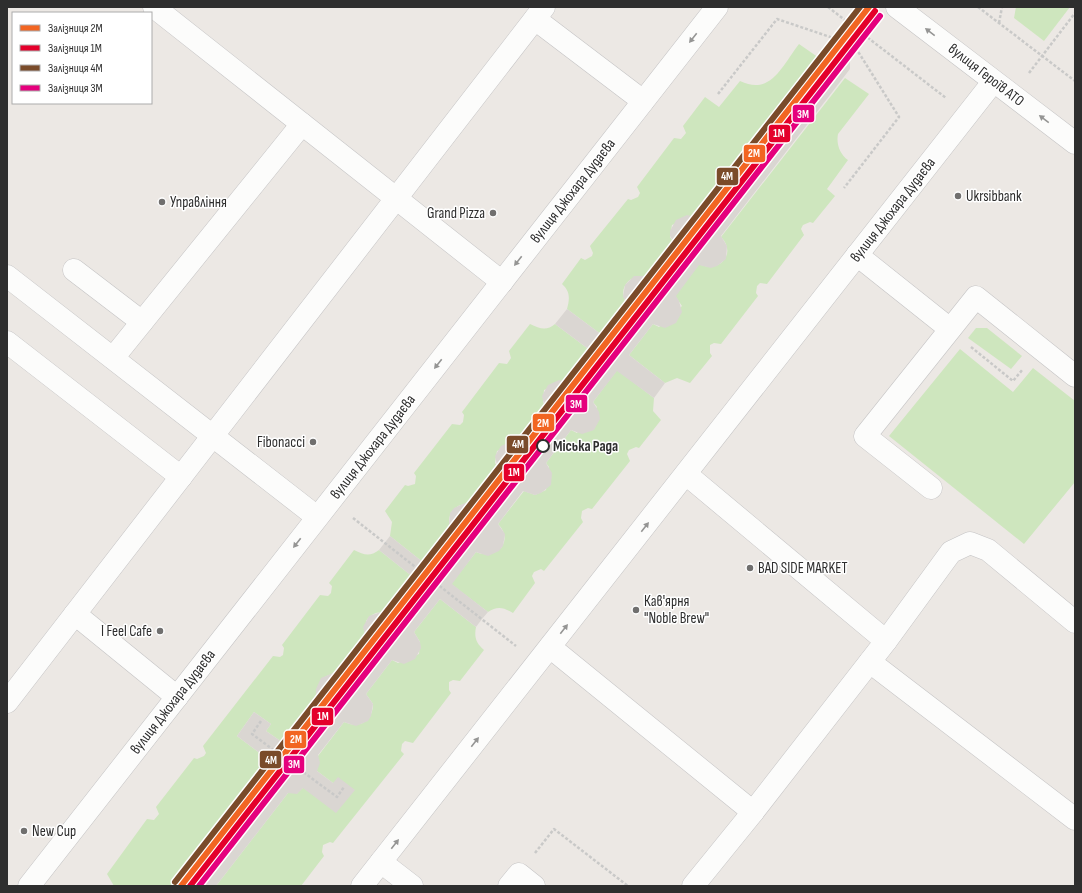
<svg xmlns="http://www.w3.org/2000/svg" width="1082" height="893" viewBox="0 0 1082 893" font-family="'Sofia Sans Condensed',sans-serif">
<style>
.green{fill:#cee6be}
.plaza{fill:#dad6d2}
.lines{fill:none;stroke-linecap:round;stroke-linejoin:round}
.minor-casing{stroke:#c5c4c5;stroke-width:23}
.path{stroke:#c9c9c8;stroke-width:2.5;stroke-dasharray:3 2;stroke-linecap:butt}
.minor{stroke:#fcfcfb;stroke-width:22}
.rail-1-casing{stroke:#fff;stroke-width:9}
.rail-2-casing{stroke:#fff;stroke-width:9}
.rail-3-casing{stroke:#fff;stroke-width:9}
.rail-4-casing{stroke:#fff;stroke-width:9}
.rail-1{stroke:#f26522;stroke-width:6}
.rail-2{stroke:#e4002b;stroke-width:6}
.rail-3{stroke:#7a4b2a;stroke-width:6}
.rail-4{stroke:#e5007d;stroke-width:6}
.oneway{fill:#959594}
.poi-dot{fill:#706f6e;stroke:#fff;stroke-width:1.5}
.stop-dot{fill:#fff;stroke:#2e2e2e;stroke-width:2}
.labels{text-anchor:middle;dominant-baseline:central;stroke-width:3;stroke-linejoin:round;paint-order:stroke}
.street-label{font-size:15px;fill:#2e2e2e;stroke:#fff}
.poi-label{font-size:15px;fill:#2e2e2e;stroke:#fff;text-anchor:start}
.stop-label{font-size:15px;font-weight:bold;fill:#2e2e2e;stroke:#fff;text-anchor:start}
.line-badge{stroke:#fff;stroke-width:1.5}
.badge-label{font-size:11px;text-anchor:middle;font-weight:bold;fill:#fff}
</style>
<rect width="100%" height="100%" fill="#ece8e4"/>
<g class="green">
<path d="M1016,7H1070L1044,41L1014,18Z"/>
<path d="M799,44L822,60L699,219L693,216L672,225L670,237L677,247L652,279C631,269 613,290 630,307L606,338L567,309C570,298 570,291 562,284L581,258L585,260L592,256L593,253L590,246L628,199L631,200L638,197L640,193L637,187L674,138L681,139L686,133L683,126L705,97L719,107L740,81C771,96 782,66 799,44Z"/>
<path d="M845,78L869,94L838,134C836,144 840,154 848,160L827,189L835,196L813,223L810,222L803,225L801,229L804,235L767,284L760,283L757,286L756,293L758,296L721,344L714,343L710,345V353L712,356L690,383L677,378L665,383L629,355L653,324L659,327L682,306L675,296L699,264C720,274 737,253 721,237Z"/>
<path d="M530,324C540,329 547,331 555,324L595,354L571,384L565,382L544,390L543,402L549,413L524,445L518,442L497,451L495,463L502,473L477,507C458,496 439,518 455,535L429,567L390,536L392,522L385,511L405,485L408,486L415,484L416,476L414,473L452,424L460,425L463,422L464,415L462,412L499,363L507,364L511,358L509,351Z"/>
<path d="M976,328H987L1022,356L1011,369L968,338Z"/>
<path d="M960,349L1013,392L1033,368L1075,401V482L1024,544L889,436Z"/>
<path d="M617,370L654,398L653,411L661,420L639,448L636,447L629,450L627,454L630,461L592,509L588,508L582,511L581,518L583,522L544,571L541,569L534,572L532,576L535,583L513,613C503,607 497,606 488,612L451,584L476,552C496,561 515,541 498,524L524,491L535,495L546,490L549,467L546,463L571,430L577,433L597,407L593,402Z"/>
<path d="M354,550C364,555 370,557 379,550L418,581L392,615C382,610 372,612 366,621L370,643L343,677C325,666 308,690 322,705L297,736H291L282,742L266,731L271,724L254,712L237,736L269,760L267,774L180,886H114L107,874L147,819L154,820L159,814L156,807L194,758L197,759L204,756L206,753L203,746L273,656L280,657L283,655L284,648L282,645L320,595L328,596L331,593L332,586L329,583Z"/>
<path d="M440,599L476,627C474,637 476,643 484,650L460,681L453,680L449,682V690L451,693L413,743L405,741L402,744L401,751L404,754L333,843L330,842L323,845L322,852L324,856L301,886H216L288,793L303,788L333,783L317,771L318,756L344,722C360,729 373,721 373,704L366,694L392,660L398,663L419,654L420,642L414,632Z"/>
</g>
<path class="plaza" d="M839,50L846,54L850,59V69L721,236L727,246L726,259L717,266L711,268L699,265L676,296L679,301L682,312L676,323L665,328L653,324L629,355L665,383L654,398L617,371L593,402L599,412L600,419L594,430L582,434L571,430L546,463L552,473L551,485L541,493L535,495L523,491L498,524L505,534L503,546L499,551L488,556L476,552L452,584L488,612L482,619L476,627L440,599L414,632L420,642L421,648L415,659L404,664L392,660L366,694L373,704L371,716L368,721L356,726L344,722L318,755L320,763L317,771L333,783L338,777L355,790L336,813L303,788L297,794L288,793L216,886H180L267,775L265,767L269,760L237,736L254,712L271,724L266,731L282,742L291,736H297L321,705L316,695V689L321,678L333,673L343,677L370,643L366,639L363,627L369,616L381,612L392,615L418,581L379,550L390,536L429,567L455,535L449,525L450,513L454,508L465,503L477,507L502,474L498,469L495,456L501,446L512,441L524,445L549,413L545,408L542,396L548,385L559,380L571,384L595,354L555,324L567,309L606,338L630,307L623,297L625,285L634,276H646L652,279L677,247L670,236V231L676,220L687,215L699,218L822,60L828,53Z"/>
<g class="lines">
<defs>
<g id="minor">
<path d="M154,7L502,282"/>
<path d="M897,7L1075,143"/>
<path d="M535,19L643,101"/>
<path d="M857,255L950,329"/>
<path d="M74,270L142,322"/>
<path d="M7,276L317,517"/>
<path d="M7,342L181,477"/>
<path d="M113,358L302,124"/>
<path d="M686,474L886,641"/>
<path d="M931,488L865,436L976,297L1075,376"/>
<path d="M75,614L177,697"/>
<path d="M550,647L753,812"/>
<path d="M870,662L1075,819"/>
<path d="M7,702L544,7"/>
<path d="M381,862L412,886"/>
<path d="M29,886L717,7"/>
<path d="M362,886L993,82"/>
<path d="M509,886L519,874L534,886"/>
<path d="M693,886L753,812L886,641L951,552L970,543L988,550L1075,622"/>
</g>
</defs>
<use href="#minor" class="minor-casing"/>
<g class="path">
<path d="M828,7L946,98"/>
<path d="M978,7L1075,81"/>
<path d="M999,23L1002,7"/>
<path d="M1029,73L1075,13"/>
<path d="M718,94L777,19L854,45L899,117L844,188"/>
<path d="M971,347L1013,381L1023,369"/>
<path d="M353,518L516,646"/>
<path d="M261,721L252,734L337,797L344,787"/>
<path d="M535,853L554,829L628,886"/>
<path d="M199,886L862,33"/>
</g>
<use href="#minor" class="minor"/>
<defs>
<path id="rail-1" d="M181,886L869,7"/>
<path id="rail-2" d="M190,886L875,11"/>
<path id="rail-3" d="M175,882L860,7"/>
<path id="rail-4" d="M199,886L880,16"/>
</defs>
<use href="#rail-1" class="rail-1-casing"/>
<use href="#rail-2" class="rail-2-casing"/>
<use href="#rail-3" class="rail-3-casing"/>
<use href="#rail-4" class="rail-4-casing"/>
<use href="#rail-1" class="rail-1"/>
<use href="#rail-2" class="rail-2"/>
<use href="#rail-3" class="rail-3"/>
<use href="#rail-4" class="rail-4"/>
</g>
<defs><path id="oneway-solid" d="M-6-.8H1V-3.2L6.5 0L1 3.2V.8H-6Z"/></defs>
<g class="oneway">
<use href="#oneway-solid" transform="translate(930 32) rotate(-142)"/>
<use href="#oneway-solid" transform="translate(693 38) rotate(128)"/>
<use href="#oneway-solid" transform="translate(1044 119) rotate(-143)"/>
<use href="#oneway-solid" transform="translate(518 261) rotate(128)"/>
<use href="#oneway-solid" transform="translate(438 364) rotate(128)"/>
<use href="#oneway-solid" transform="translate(645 527) rotate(-52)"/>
<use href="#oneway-solid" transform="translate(297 543) rotate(128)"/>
<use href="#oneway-solid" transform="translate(564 629) rotate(-52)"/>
<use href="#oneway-solid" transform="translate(475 742) rotate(-52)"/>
<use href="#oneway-solid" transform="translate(395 844) rotate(-52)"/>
</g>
<g class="poi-dot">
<circle cx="958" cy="196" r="4"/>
<circle cx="162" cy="202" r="4"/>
<circle cx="493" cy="213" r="4"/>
<circle cx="313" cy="442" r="4"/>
<circle cx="750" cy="568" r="4"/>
<circle cx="636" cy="610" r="4"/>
<circle cx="160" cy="631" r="4"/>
<circle cx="24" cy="831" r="4"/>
</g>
<circle class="stop-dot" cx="543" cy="446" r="6"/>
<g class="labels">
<g class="street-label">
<text transform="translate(986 75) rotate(38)">вулиця Героїв АТО</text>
<text transform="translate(573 191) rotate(-52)">вулиця Джохара Дудаєва</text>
<text transform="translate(893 210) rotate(-52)">вулиця Джохара Дудаєва</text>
<text transform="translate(373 447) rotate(-52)">вулиця Джохара Дудаєва</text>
<text transform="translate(173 702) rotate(-52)">вулиця Джохара Дудаєва</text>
</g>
<g class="poi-label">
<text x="966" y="196">Ukrsibbank</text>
<text x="170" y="202">Управління</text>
<text x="485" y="213" text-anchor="end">Grand Pizza</text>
<text x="305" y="442" text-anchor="end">Fibonacci</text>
<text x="758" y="568">BAD SIDE MARKET</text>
<text x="644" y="601">Кав'ярня<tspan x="644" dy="17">"Noble Brew"</tspan></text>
<text x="152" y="631" text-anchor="end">I Feel Cafe</text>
<text x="32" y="831">New Cup</text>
</g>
<g class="stop-label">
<text x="553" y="446">Міська Рада</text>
</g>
</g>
<g class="line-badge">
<rect x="792" y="104" width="23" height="19" rx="4" fill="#e5007d"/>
<rect x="768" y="124" width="23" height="19" rx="4" fill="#e4002b"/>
<rect x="743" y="144" width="23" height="19" rx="4" fill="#f26522"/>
<rect x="716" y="167" width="23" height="19" rx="4" fill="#7a4b2a"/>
<rect x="565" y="394" width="23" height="19" rx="4" fill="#e5007d"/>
<rect x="532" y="413" width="23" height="19" rx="4" fill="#f26522"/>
<rect x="506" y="435" width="23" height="19" rx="4" fill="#7a4b2a"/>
<rect x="503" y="463" width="22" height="19" rx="4" fill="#e4002b"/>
<rect x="311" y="707" width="23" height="19" rx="4" fill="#e4002b"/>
<rect x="284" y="730" width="23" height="19" rx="4" fill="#f26522"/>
<rect x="259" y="750" width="23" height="19" rx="4" fill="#7a4b2a"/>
<rect x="283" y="755" width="22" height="19" rx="4" fill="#e5007d"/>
</g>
<g class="badge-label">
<text x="803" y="118">3М</text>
<text x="779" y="137">1М</text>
<text x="754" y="157">2М</text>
<text x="727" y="180">4М</text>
<text x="576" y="408">3М</text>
<text x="543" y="427">2М</text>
<text x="518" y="448">4М</text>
<text x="514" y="476">1М</text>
<text x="323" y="720">1М</text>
<text x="296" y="743">2М</text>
<text x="271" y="764">4М</text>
<text x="294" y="768">3М</text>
</g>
<rect width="1082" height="893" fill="none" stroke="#2e2e2e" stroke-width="16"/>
<rect x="12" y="12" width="140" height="92" fill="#ffffff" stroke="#ababab"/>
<rect x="20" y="25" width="20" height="6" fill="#f26522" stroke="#ababab"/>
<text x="48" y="32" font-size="12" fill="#2e2e2e">Залізниця 2М</text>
<rect x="20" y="45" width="20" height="6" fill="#e4002b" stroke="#ababab"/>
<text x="48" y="52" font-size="12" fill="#2e2e2e">Залізниця 1М</text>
<rect x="20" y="65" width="20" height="6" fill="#7a4b2a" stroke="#ababab"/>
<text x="48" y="72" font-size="12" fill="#2e2e2e">Залізниця 4М</text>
<rect x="20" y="85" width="20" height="6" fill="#e5007d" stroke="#ababab"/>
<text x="48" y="92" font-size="12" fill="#2e2e2e">Залізниця 3М</text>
</svg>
